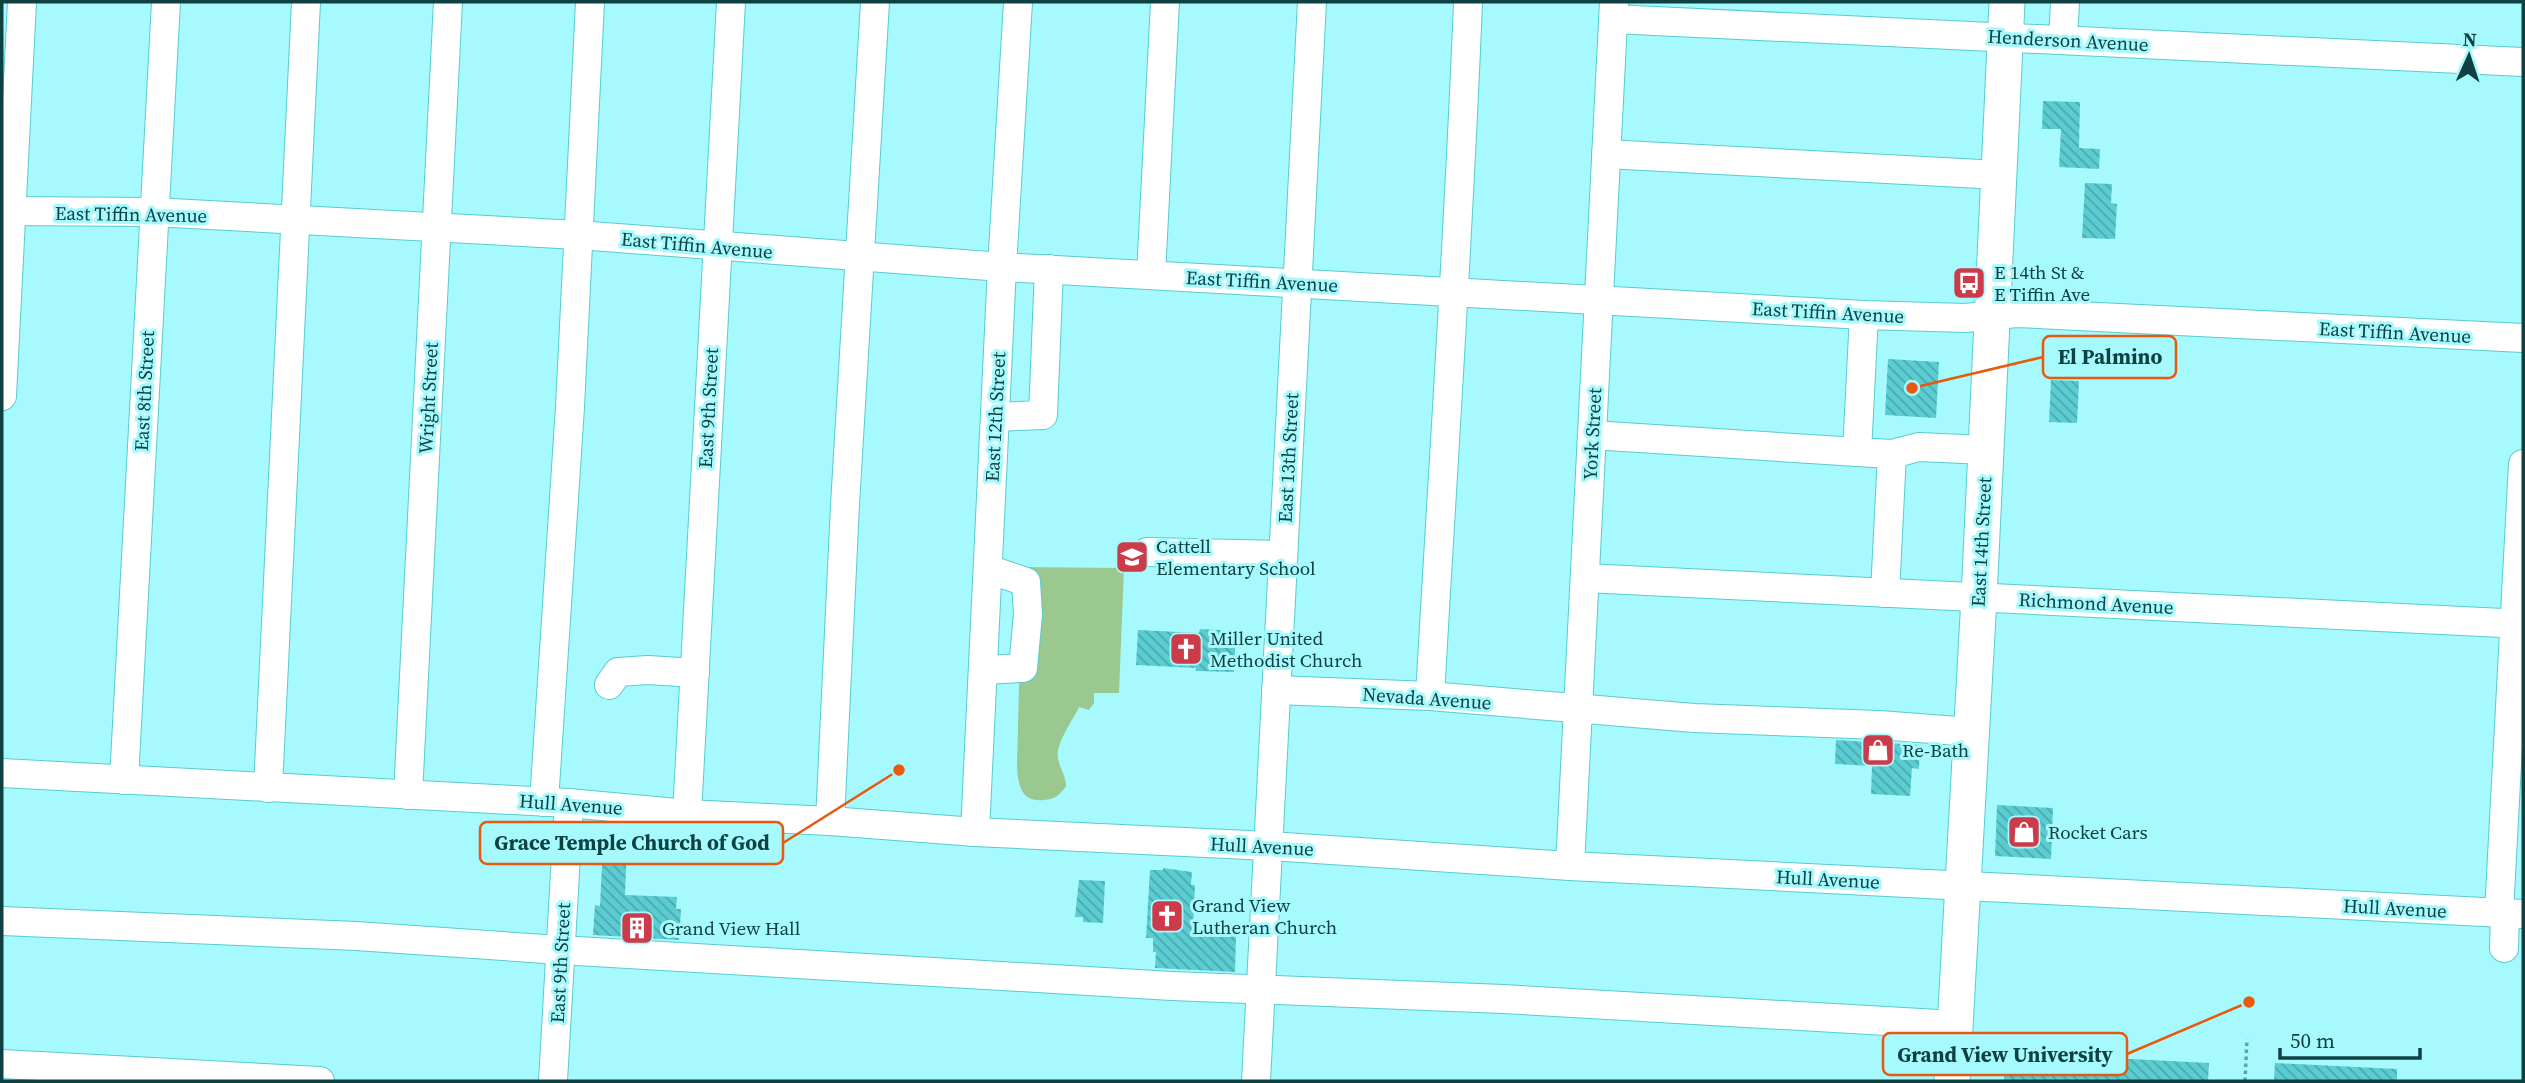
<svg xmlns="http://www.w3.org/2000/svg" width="2525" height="1083" viewBox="0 0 2525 1083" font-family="'Source Serif 4',serif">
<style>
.green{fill:#9ac88f}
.building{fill:url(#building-back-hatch)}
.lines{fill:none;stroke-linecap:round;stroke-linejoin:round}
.minor-casing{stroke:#59cbd0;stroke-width:30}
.major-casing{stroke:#59cbd0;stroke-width:37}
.path{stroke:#60a4a7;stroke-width:3.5;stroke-dasharray:3.5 3.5;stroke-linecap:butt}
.minor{stroke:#fff;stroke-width:28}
.major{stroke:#fff;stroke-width:35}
.labels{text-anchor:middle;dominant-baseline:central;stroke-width:6;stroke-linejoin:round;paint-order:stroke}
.street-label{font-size:19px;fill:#0f4143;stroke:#a6fafe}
.poi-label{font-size:19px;fill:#0f4143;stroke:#a6fafe;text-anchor:start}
.leader{fill:none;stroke:#e8590c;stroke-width:2.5}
.callout-dot{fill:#e8590c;stroke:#a6fafe;stroke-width:2.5}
.callout{fill:#a6fafe;stroke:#e8590c;stroke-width:2.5}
.callout-label{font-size:21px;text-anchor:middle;font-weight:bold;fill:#0f4143}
</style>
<defs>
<pattern id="building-back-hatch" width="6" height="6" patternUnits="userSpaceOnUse" patternTransform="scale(1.75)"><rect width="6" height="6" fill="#5bcdd2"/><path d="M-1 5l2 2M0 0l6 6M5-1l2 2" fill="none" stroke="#4aa8ac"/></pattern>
</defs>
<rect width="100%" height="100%" fill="#a6fafe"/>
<path class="green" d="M1022,567L1124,568L1119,693H1094V703L1089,710L1079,707C1072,722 1055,744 1058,759C1060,769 1066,776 1066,786C1060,795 1055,799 1044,800C1021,803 1018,784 1017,767Z"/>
<g class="building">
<path d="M2043,101L2080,102L2079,148L2100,149L2099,169L2059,167L2061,129H2042Z"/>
<path d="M2085,183L2112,184L2111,203L2117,204L2115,239L2082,238Z"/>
<path d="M1888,359L1939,362L1936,418L1885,415Z"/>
<path d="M2051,380L2079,381L2077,423L2049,422Z"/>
<path d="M1200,629L1236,631L1234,672L1196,671V668L1136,665L1138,630L1199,633Z"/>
<path d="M1836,740L1920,745L1919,769L1912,768L1910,796L1871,794L1872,766L1835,764Z"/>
<path d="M1997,805L2053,808L2051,859L1995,856Z"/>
<path d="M603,844L627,845L625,895L677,897L676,909H681L679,940L593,935L595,905L600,906Z"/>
<path d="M1163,868L1192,872L1191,885H1195L1193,929H1197V934L1236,936L1235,972L1155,968L1156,952H1153V938H1146L1150,870H1163Z"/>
<path d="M1079,880L1105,881L1103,923L1083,922V917H1075Z"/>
<path d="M2010,1053L2209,1063L2208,1081H2004V1073H2001L2002,1057L2010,1058Z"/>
<path d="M2275,1063L2397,1069V1081H2274Z"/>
</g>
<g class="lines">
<defs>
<g id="minor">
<path d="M1613,19L2523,62"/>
<path d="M2063,40L2065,2"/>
<path d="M1606,154L1999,175"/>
<path d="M2,211L153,212L578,235L1002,267L1864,315L1965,318L2017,313L2523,338"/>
<path d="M1151,275L1165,2"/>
<path d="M1864,315L1857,452L1892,454L1919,447L1986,450"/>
<path d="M2,396L22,2"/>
<path d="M995,417L1043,415L1049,269"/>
<path d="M1592,435L1857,452"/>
<path d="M1147,552L1283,555"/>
<path d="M1585,578L2523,624"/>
<path d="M1885,593L1892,454"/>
<path d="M983,670L1023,668L1028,614L1026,582L988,569"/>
<path d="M609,685L618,672L648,670L695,673"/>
<path d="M1276,690L1430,696L1694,718L1879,725L1971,732"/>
<path d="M1430,696C1443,465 1459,233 1468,2"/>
<path d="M2,773L569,803L687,814L830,821L975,832L1269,846L1570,866L2523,914"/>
<path d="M124,780L166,2"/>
<path d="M268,788L306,2"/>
<path d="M408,795L448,2"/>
<path d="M544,802L570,407L590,2"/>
<path d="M687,814L731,2"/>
<path d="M830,821L845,505L875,2"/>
<path d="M975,832L1002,267L1018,2"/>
<path d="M1570,866L1614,2"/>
<path d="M2499,913L2523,464"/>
<path d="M2,921L356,936L560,950L1172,986L1503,999L1955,1025"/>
<path d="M2504,948L2505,913"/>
<path d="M2,1064L320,1081"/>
<path d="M553,1081L569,803"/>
<path d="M1256,1081L1312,2"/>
</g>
<path id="major" d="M1952,1081L1979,598L2007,2"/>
</defs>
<use href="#minor" class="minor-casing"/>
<use href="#major" class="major-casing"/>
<path class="path" d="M2245,1081L2247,1039"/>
<use href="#minor" class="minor"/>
<use href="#major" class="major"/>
</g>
<defs>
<symbol id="bus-square" viewBox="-11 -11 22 22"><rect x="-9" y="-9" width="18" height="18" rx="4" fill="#cc3b4a" stroke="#a6fafe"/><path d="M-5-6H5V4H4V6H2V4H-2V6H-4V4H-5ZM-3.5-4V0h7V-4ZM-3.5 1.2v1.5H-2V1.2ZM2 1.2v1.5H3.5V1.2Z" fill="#fff"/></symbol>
<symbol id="school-square" viewBox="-11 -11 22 22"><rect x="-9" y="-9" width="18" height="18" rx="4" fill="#cc3b4a" stroke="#a6fafe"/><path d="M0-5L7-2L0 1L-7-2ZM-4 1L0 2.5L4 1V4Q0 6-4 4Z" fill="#fff"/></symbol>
<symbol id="church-square" viewBox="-11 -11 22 22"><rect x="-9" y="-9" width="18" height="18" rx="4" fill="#cc3b4a" stroke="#a6fafe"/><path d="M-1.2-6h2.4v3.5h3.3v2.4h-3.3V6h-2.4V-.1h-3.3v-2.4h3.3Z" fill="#fff"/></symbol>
<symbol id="shop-square" viewBox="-11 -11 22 22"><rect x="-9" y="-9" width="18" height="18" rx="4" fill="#cc3b4a" stroke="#a6fafe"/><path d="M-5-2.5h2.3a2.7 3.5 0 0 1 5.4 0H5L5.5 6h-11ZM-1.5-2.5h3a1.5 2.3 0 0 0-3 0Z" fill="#fff"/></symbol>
<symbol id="building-square" viewBox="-11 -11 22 22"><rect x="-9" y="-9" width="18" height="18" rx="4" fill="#cc3b4a" stroke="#a6fafe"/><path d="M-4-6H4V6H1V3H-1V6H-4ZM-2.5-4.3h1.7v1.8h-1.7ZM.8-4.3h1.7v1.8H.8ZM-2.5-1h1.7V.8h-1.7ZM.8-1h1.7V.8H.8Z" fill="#fff"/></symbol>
</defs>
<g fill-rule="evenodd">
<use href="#bus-square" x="1950" y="264" width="38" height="38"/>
<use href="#school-square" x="1113" y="538" width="38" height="38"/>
<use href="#church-square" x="1167" y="630" width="38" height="38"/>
<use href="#shop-square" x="1859" y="731" width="38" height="38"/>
<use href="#shop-square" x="2005" y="813" width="38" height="38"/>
<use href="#church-square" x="1148" y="897" width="38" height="38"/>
<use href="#building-square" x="618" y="909" width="38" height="38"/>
</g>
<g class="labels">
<g class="street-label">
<text transform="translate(2068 40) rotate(3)">Henderson Avenue</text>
<text transform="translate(131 214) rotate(1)">East Tiffin Avenue</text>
<text transform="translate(697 245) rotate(5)">East Tiffin Avenue</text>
<text transform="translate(1262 281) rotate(3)">East Tiffin Avenue</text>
<text transform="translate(1828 312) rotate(3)">East Tiffin Avenue</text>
<text transform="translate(2395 332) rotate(3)">East Tiffin Avenue</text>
<text transform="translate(144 391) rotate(-87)">East 8th Street</text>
<text transform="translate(428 398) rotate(-87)">Wright Street</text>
<text transform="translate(708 408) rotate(-87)">East 9th Street</text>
<text transform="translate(995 417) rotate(-87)">East 12th Street</text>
<text transform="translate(1592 434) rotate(-87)">York Street</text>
<text transform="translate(1288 458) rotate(-87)">East 13th Street</text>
<text transform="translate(1981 542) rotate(-87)">East 14th Street</text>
<text transform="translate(2096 603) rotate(3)">Richmond Avenue</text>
<text transform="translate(1427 698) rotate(4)">Nevada Avenue</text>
<text transform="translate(571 804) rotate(4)">Hull Avenue</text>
<text transform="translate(1262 846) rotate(3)">Hull Avenue</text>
<text transform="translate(1828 879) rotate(3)">Hull Avenue</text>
<text transform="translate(2395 908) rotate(3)">Hull Avenue</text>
<text transform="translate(560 963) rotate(-87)">East 9th Street</text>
</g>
<g class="poi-label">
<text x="1994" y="272">E 14th St &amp;<tspan x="1994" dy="22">E Tiffin Ave</tspan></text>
<text x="1156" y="546">Cattell<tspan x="1156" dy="22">Elementary School</tspan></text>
<text x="1210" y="638">Miller United<tspan x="1210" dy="22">Methodist Church</tspan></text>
<text x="1902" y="750">Re-Bath</text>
<text x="2048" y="832">Rocket Cars</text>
<text x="1192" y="905">Grand View<tspan x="1192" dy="22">Lutheran Church</tspan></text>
<text x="662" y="928">Grand View Hall</text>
</g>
</g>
<path class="leader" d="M1912 388L2043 357M899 770L783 843M2249 1002L2127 1054"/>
<g class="callout-dot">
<circle cx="1912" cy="388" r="7"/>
<circle cx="899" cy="770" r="7"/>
<circle cx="2249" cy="1002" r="7"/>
</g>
<g class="callout">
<rect x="2043" y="336" width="133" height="42" rx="7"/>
<rect x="480" y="822" width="303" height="42" rx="7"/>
<rect x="1883" y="1033" width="244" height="42" rx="7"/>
</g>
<g class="callout-label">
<text x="2110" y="364">El Palmino</text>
<text x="632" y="850">Grace Temple Church of God</text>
<text x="2005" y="1062">Grand View University</text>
</g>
<rect width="2525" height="1083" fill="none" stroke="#0f4143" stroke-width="7"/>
<g transform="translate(2469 56) rotate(3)" stroke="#a6fafe" stroke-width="5" paint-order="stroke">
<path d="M0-5L12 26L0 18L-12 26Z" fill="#0f4143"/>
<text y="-10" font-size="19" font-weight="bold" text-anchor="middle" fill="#0f4143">N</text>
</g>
<path d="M2280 1048v10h140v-10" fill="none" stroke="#0f4143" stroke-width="3.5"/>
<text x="2290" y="1048" font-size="21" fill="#0f4143" stroke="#a6fafe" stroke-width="5" paint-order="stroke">50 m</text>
</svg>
